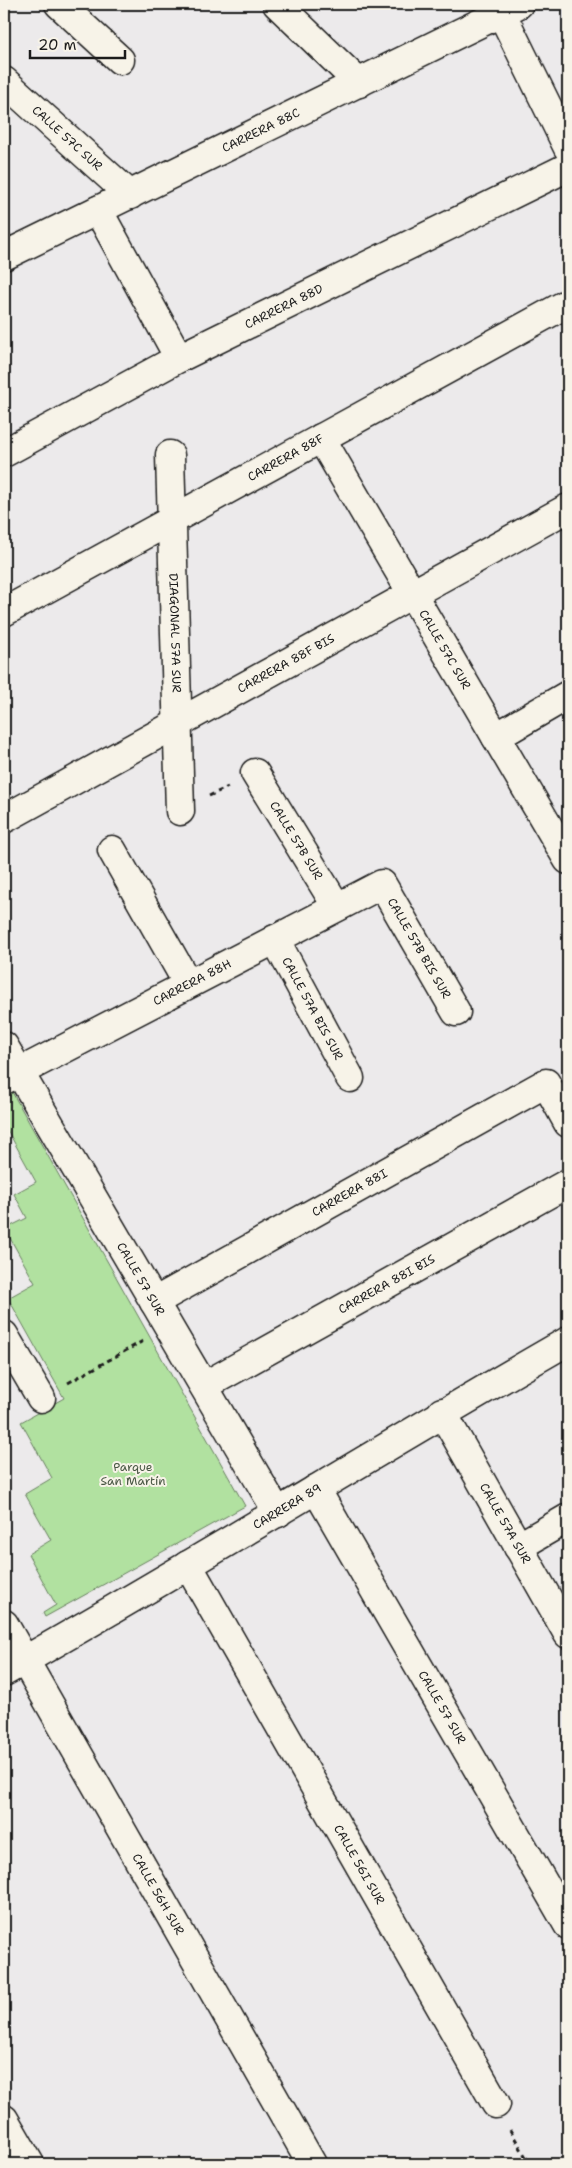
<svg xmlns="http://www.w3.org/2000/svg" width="572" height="2168" viewBox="0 0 572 2168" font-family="'Shantell Sans',sans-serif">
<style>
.green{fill:#b1e1a0;stroke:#667e5e}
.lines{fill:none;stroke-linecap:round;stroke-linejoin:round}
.minor-casing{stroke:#1c1c1c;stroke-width:31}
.path{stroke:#1c1c1c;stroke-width:3;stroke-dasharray:5 4;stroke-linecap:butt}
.minor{stroke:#f7f3e8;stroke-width:28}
.labels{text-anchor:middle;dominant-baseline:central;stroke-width:4;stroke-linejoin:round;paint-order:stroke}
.street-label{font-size:12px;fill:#1c1c1c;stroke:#f7f3e8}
.park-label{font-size:12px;fill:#495744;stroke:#f7f3e8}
</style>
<rect width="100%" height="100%" fill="#eceaeb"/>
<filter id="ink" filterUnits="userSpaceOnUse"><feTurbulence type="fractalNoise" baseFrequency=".02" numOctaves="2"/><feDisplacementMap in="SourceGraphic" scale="10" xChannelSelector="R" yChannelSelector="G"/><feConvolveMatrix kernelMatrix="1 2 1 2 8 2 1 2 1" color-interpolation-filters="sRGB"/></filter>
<g filter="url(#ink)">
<path class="green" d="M12,1092L245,1506L45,1617L43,1613L56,1605L28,1554L51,1540L25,1494L52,1478L21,1422L64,1398L8,1298L35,1283L5,1229L27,1218L14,1194L36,1182L4,1124V1096Z"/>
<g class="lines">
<defs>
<g id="minor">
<path d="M59,4L120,60"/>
<path d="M277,4L359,83"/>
<path d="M493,4L501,12L568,148"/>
<path id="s1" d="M4,81L130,195"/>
<path d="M98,210L179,358"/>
<path id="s2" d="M4,256L519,4"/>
<path id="s3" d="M321,438L568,860"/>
<path id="s4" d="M4,453L179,358L568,167"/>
<path id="s5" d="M170,455L180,811"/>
<path id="s6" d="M4,612L568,303"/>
<path d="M496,737L568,695"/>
<path id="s7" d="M255,773L337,907"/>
<path id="s8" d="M4,819L568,508"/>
<path d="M112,850L188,984"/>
<path id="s9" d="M275,939L350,1078"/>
<path id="s10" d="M4,1046L278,1513"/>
<path id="s11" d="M4,1080L382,884L456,1012"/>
<path id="s12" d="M154,1302L546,1083L568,1123"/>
<path d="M4,1335L41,1398"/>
<path id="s13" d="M204,1386L568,1183"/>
<path id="s14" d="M442,1412L568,1634"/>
<path id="s15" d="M316,1489L568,1925"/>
<path d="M518,1547L568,1518"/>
<path id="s16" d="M188,1565L496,2104"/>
<path id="s17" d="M4,1624L312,2164"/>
<path id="s18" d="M4,1672C194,1565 379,1449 568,1341"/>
<path d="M4,2119L30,2164"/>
</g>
</defs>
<use href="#minor" class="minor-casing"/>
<g class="path">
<path d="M209,796L228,787"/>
<path d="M68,1383L143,1341"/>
<path d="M510,2130L530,2164"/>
</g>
<use href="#minor" class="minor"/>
</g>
</g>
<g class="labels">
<g class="street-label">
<text stroke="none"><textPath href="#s2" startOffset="286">CARRERA 88C</textPath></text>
<text stroke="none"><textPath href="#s1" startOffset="85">CALLE 57C SUR</textPath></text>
<text stroke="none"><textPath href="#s4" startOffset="316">CARRERA 88D</textPath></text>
<text stroke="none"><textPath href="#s6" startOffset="321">CARRERA 88F</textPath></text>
<text stroke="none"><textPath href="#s5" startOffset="178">DIAGONAL 57A SUR</textPath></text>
<text stroke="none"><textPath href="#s3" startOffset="245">CALLE 57C SUR</textPath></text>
<text stroke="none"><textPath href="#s8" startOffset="322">CARRERA 88F BIS</textPath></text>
<text stroke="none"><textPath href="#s7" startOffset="79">CALLE 57B SUR</textPath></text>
<text stroke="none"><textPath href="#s11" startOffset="500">CALLE 57B BIS SUR</textPath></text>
<text stroke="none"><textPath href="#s11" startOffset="212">CARRERA 88H</textPath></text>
<text stroke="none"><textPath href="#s9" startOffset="79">CALLE 57A BIS SUR</textPath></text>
<text stroke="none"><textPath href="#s12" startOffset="224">CARRERA 88I</textPath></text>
<text stroke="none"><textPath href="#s10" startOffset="270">CALLE 57 SUR</textPath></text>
<text stroke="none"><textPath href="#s13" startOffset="209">CARRERA 88I BIS</textPath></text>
<text stroke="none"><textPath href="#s18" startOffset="328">CARRERA 89</textPath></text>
<text stroke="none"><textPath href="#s14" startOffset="128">CALLE 57A SUR</textPath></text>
<text stroke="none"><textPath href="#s15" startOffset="252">CALLE 57 SUR</textPath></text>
<text stroke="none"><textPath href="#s16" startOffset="345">CALLE 56I SUR</textPath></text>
<text stroke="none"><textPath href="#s17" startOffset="311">CALLE 56H SUR</textPath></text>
</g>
<g class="park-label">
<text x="133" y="1467">Parque<tspan x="133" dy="14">San Martín</tspan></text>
</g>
</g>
<rect width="572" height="2168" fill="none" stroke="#f7f3e8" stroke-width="20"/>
<rect x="10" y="10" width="552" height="2148" fill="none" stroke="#1c1c1c" stroke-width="2" filter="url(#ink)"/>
<path d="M30 50v8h95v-8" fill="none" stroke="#1c1c1c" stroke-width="2.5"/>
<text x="38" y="50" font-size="15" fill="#1c1c1c" stroke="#f7f3e8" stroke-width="4" paint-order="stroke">20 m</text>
</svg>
